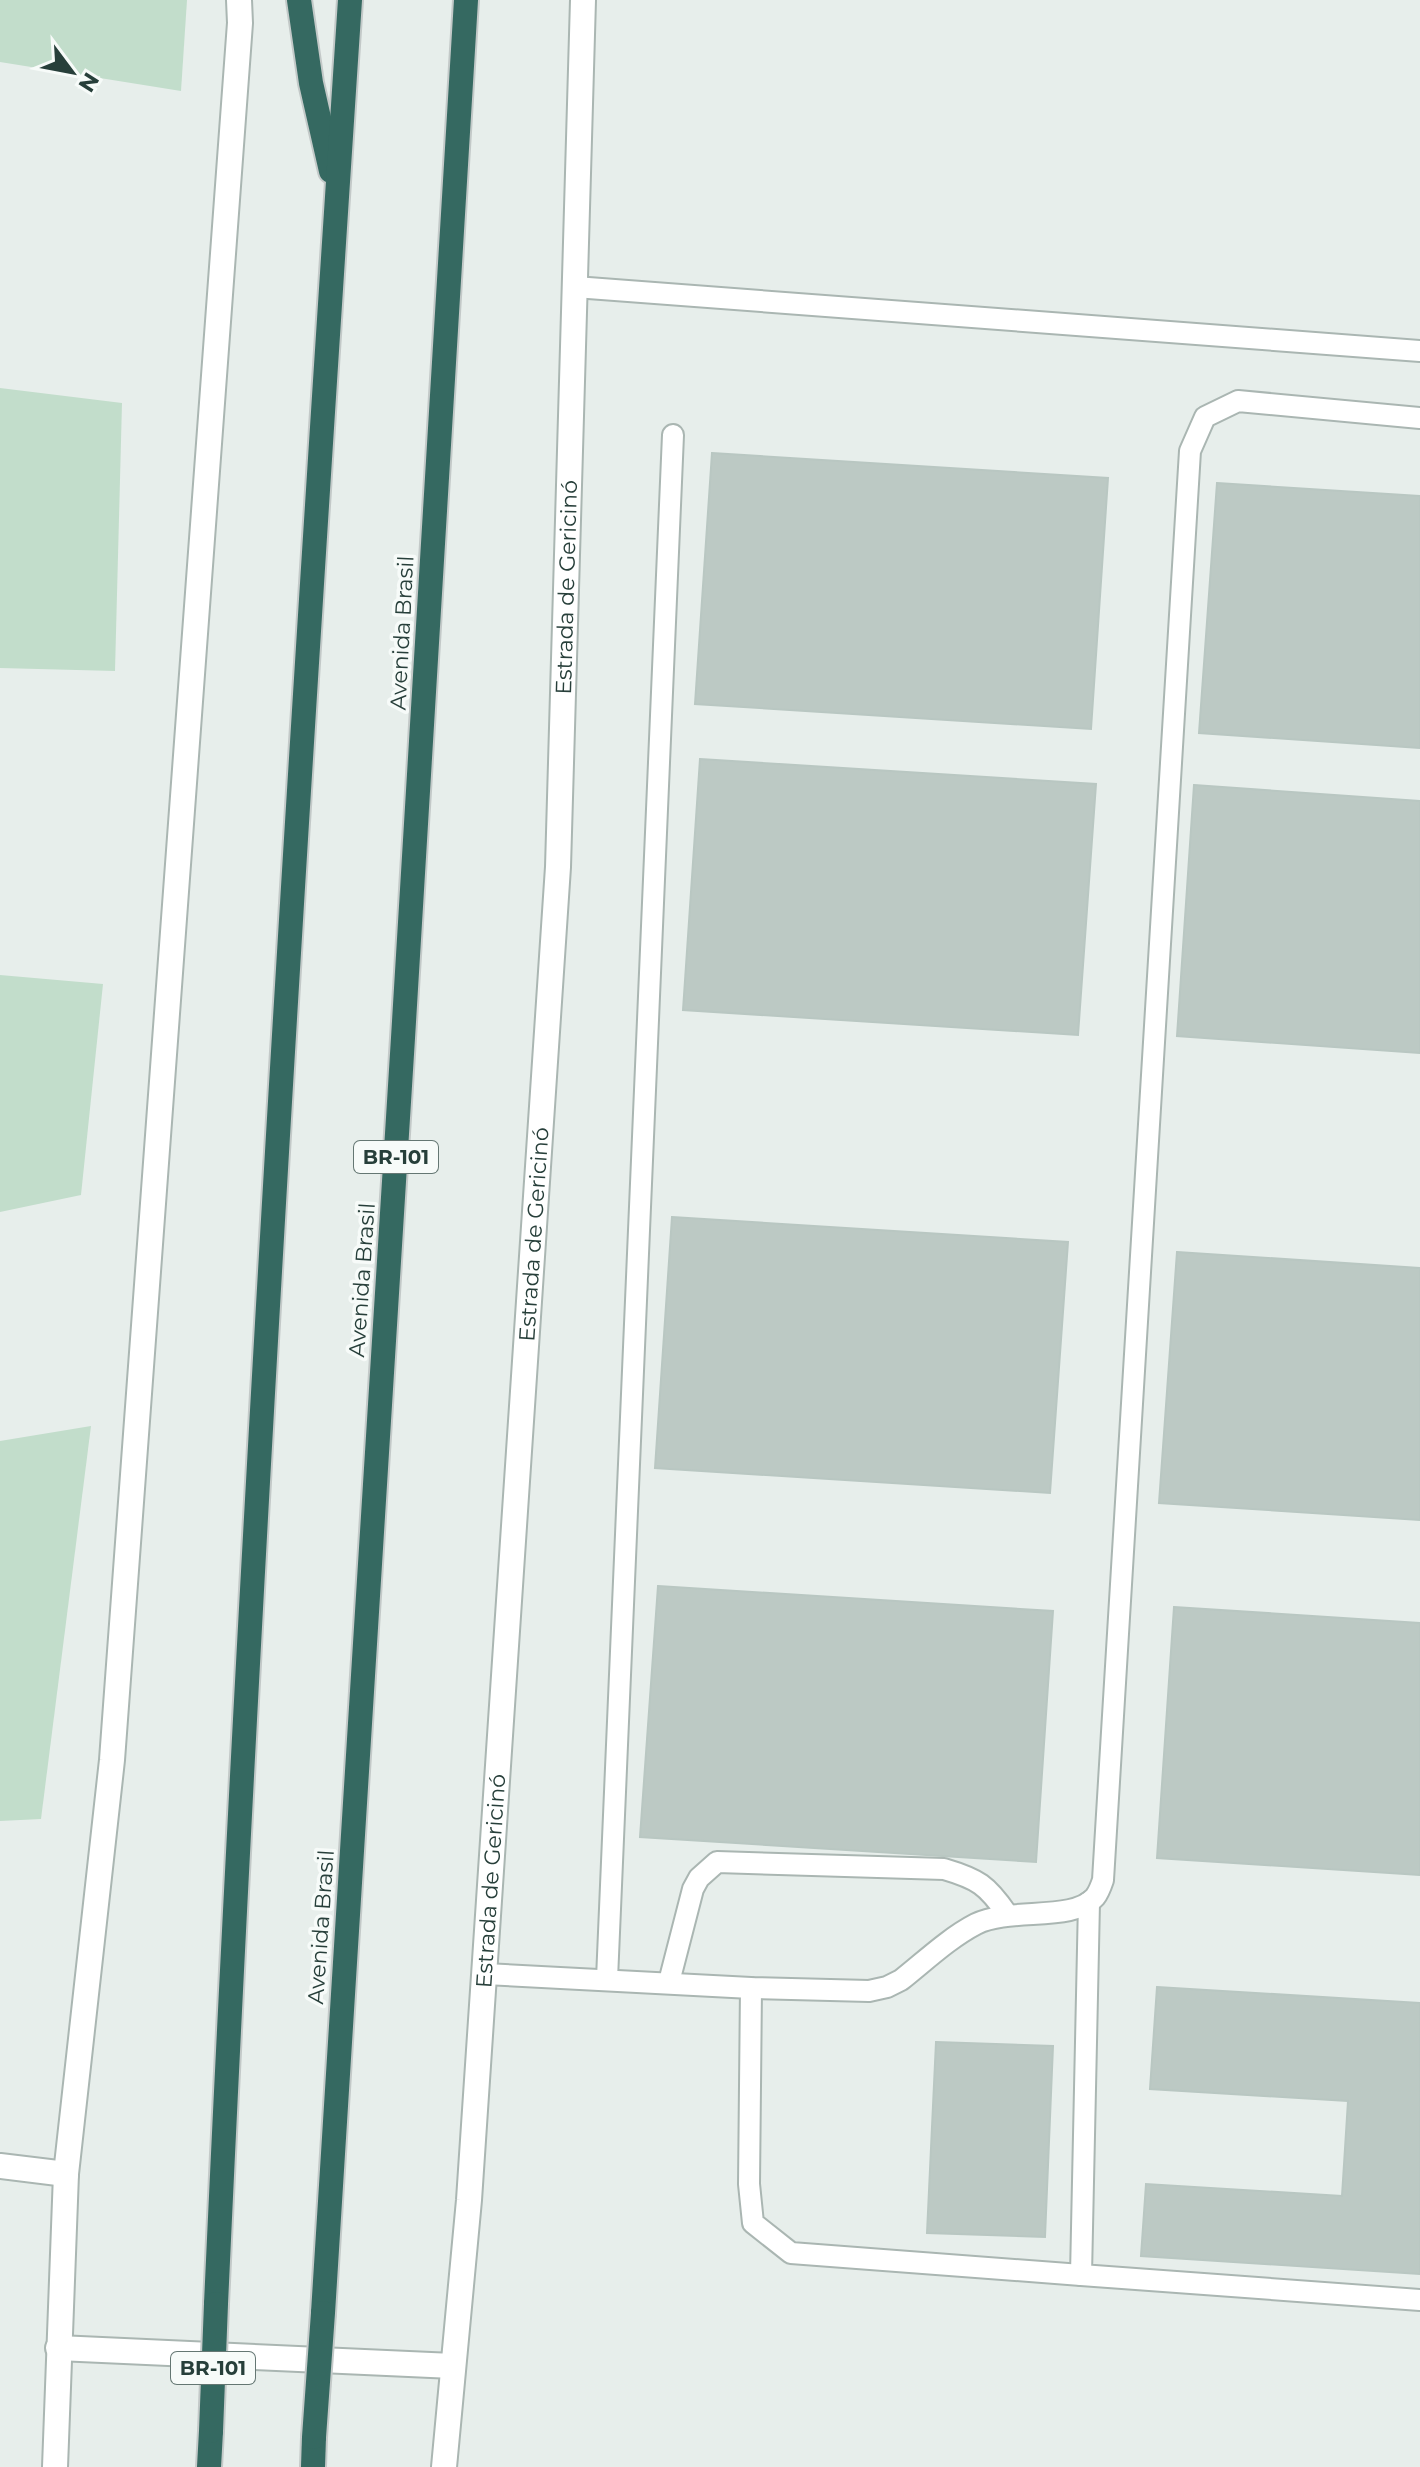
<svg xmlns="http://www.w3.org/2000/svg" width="1420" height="2467" viewBox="0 0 1420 2467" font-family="Montserrat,sans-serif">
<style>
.green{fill:#c2ddcb}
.building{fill:#bcc9c4;stroke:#b9c7c2;stroke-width:2}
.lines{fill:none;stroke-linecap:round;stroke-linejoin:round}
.service-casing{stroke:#aab6b2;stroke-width:24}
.minor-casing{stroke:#aab6b2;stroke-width:28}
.motorway-casing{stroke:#c3c9c8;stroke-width:28}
.service{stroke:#fff;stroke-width:20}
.minor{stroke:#fff;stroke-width:24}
.motorway{stroke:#356961;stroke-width:24}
.motorway-bridge-casing{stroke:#c3c9c8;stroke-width:28;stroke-linecap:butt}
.motorway-bridge{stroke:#356961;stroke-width:24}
.labels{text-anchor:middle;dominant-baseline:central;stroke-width:7;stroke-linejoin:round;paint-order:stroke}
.shield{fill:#f7fbf9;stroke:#657773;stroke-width:2}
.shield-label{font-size:20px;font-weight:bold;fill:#273f3a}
.street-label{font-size:22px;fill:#273f3a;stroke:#f7fbf9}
</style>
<rect width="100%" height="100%" fill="#e7eeeb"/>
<g class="green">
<path d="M0,0H187L181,91L0,62Z"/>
<path d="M0,388L122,403L115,671L0,668Z"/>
<path d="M0,975L103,984L81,1195L0,1212Z"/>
<path d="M91,1426L41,1819L0,1821V1441Z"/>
</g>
<g class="building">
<path d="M712,453L1108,478L1091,729L695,704Z"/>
<path d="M1217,483L1420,496V748L1199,733Z"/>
<path d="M700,759L1096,784L1078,1035L683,1010Z"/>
<path d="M1194,785L1420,801V1053L1177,1036Z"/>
<path d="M672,1217L1068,1242L1050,1493L655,1468Z"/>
<path d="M1177,1252L1420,1268V1520L1159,1503Z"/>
<path d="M658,1586L1053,1611L1036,1862L640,1837Z"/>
<path d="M1174,1607L1420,1623V1875L1157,1858Z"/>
<path d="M1157,1987L1420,2003V2274L1141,2256L1146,2184L1342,2196L1348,2101L1150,2089Z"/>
<path d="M936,2042L1053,2046L1045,2237L927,2233Z"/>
</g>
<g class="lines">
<defs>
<g id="service">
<path d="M575,287L1420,351"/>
<path d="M1089,1902L1081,2275L1420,2300"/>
<path d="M485,1974L751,1988L869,1991L887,1987L901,1980C925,1961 949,1938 976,1924C1010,1907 1074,1922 1095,1897C1099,1892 1101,1886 1103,1880L1190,451L1205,417L1238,401L1420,418"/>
<path d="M607,1979L673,435"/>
<path d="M669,1982L693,1889L699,1878L717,1862L944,1869C978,1879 987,1885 1007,1914"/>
<path d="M751,1988L749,2184L753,2223L791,2253L1081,2275"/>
</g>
<g id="minor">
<path d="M0,2166L66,2174"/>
<path d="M58,2348L453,2366"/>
<path d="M55,2467L66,2174L112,1760L240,23L239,0"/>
<path id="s1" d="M444,2467L469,2200L558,867L583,0"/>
</g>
<g id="motorway">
<path d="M299,0L311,83L331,171"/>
<path d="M216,2304C251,1536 299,768 350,0"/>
<path d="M323,2313L403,1038L466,0"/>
<path d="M209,2467L211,2431"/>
<path d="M313,2467L314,2437"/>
</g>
</defs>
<use href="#service" class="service-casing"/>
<use href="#minor" class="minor-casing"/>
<use href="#motorway" class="motorway-casing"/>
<use href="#service" class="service"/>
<use href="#minor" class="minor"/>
<use href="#motorway" class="motorway"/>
<defs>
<g id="motorway-bridge">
<path d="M211,2431L216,2304"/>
<path d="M314,2437L323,2313"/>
</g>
</defs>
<use href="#motorway-bridge" class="motorway-bridge-casing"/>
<use href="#motorway-bridge" class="motorway-bridge"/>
</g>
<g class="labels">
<g class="shield">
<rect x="354" y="1141" width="84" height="32" rx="6"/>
<rect x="171" y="2352" width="84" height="32" rx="6"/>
</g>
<g class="shield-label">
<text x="396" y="1157">BR-101</text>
<text x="213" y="2368">BR-101</text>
</g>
<g class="street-label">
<text stroke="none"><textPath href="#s1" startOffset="1884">Estrada de Gericinó</textPath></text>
<text transform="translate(402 633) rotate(-87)">Avenida Brasil</text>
<text stroke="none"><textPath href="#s1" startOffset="1236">Estrada de Gericinó</textPath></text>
<text transform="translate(362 1280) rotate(-86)">Avenida Brasil</text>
<text stroke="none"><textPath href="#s1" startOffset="588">Estrada de Gericinó</textPath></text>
<text transform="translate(321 1927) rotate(-86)">Avenida Brasil</text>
</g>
</g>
<g transform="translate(72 72) rotate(122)" stroke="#f7fbf9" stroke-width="6" paint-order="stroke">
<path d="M0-6L14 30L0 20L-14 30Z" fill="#273f3a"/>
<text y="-12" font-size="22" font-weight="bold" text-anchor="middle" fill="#273f3a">N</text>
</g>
</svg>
